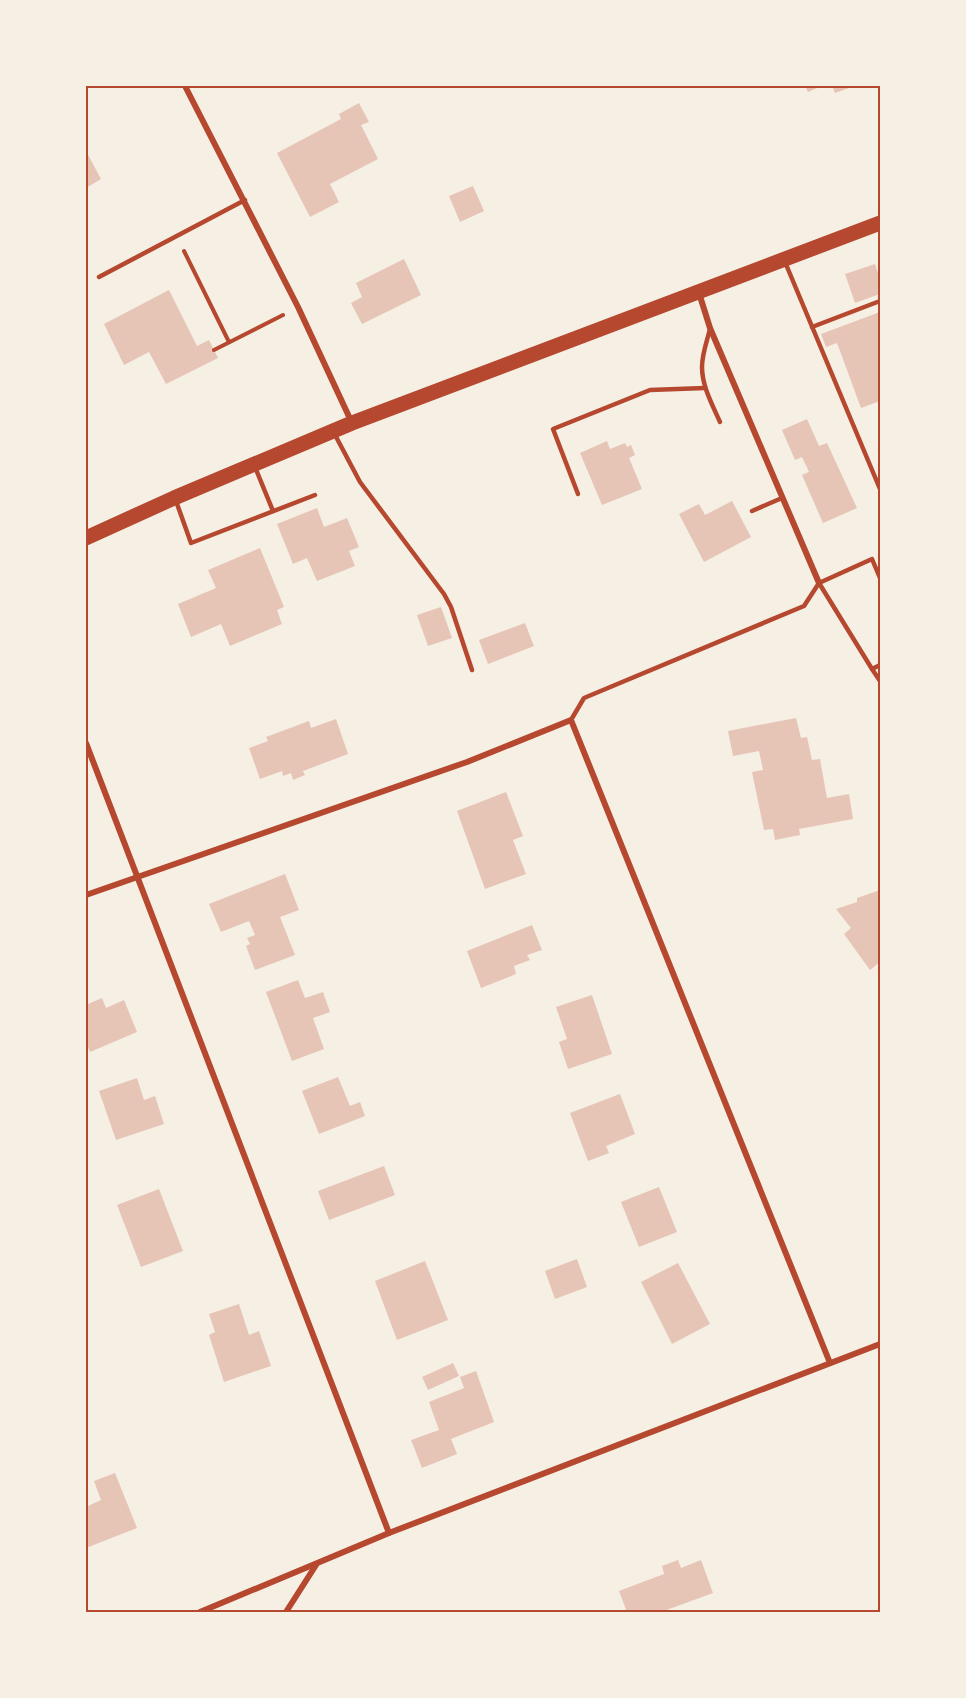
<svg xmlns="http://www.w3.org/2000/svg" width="966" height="1698" viewBox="0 0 966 1698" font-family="Commissioner,sans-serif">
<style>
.building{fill:#e6c5b7}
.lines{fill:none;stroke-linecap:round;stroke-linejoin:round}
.path{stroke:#b5482f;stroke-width:4}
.service{stroke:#b5482f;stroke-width:4.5}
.minor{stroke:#b5482f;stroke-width:6}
.primary{stroke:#b5482f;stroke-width:15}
.neatline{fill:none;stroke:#b5482f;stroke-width:2}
</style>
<rect width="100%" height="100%" fill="#f6efe4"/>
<g class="building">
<path d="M805,86H822L808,92Z"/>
<path d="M832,86H855L835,93Z"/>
<path d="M359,103L369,122L361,125L378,159L330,184L339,202L310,217L277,153L341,119L339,114Z"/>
<path d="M86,151L101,179L86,188Z"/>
<path d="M473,186L484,211L460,222L449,196Z"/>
<path d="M404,259L421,295L362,324L351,303L362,297L356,283Z"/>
<path d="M875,264L880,279V294L855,303L845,274Z"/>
<path d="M169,290L197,346L209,340L218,358L166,384L149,352L124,365L104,324Z"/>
<path d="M880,312V401L861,408L837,343L826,347L821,334Z"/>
<path d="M807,419L819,446L827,443L857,508L823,523L802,475L809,472L802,457L795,460L782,430Z"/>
<path d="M607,441L610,449L625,443L627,447L631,445L635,455L629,458L642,489L602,505L580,453Z"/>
<path d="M732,501L751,537L704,562L679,514L699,504L705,515Z"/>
<path d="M317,508L324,527L347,518L359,547L349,551L355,566L317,581L307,558L293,564L277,524Z"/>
<path d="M260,548L284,607L277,610L282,624L230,646L221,624L191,637L178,604L216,588L208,570Z"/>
<path d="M441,607L452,638L428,646L417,615Z"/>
<path d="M525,623L534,646L488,664L479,640Z"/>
<path d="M796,718L801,738L807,737L812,760L820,759L827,798L849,794L853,819L799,829L800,835L775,840L773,829L764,830L752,772L763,770L759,751L733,756L728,731Z"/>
<path d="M336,719L348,754L303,771L305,775L293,780L291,773L283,776L282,771L260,779L249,748L268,741L266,737L309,721L311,728Z"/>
<path d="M506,792L523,836L513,840L526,874L485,889L457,811Z"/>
<path d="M285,874L299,910L280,917L295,955L255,970L246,946L250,944L247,938L255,935L249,921L221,932L209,904Z"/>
<path d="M880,890V962L870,970L844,934L851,928L836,909L857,902V898Z"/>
<path d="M532,925L542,950L527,955L530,960L514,966L516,974L481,988L467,951Z"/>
<path d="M298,980L305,998L323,992L330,1012L313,1018L324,1049L292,1061L266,992Z"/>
<path d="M592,995L612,1054L568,1069L559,1042L567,1039L556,1007Z"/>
<path d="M102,998L106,1008L124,1000L137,1032L90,1052L86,1041V1005Z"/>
<path d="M338,1077L350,1106L360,1102L365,1116L319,1134L302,1091Z"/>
<path d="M137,1078L144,1100L155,1096L164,1124L116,1140L99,1091Z"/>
<path d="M620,1094L635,1134L606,1146L609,1153L588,1161L570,1113Z"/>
<path d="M384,1166L395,1195L329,1220L318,1191Z"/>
<path d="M659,1187L677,1232L639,1247L621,1202Z"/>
<path d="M159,1189L183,1251L141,1267L117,1205Z"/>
<path d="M577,1259L587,1287L555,1299L545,1271Z"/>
<path d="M425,1261L448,1320L397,1340L375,1281Z"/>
<path d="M678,1263L710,1324L672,1344L641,1282Z"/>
<path d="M239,1304L249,1335L259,1331L271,1366L224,1382L209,1335L215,1332L209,1314Z"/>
<path d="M453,1363L459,1376L428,1390L422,1377Z"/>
<path d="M476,1371L494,1422L451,1439L457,1454L422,1468L411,1440L439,1430L429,1402L464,1388L460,1377Z"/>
<path d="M115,1473L137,1528L86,1548V1507L101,1500L94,1481Z"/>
<path d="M678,1560L681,1568L701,1560L713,1593L661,1612H627L619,1591L664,1574L662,1566Z"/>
</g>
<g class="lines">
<g class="path">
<path d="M184,251L229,342"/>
<path d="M214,350L283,315"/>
</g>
<g class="service">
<path d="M785,262L880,489"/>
<path d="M99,277L245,200"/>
<path d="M812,327L880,301"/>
<path d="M710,329C707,341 702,354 702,367C702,386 712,404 720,422"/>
<path d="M334,433L360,482L444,594L451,607L472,670"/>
<path d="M255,467L273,511"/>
<path d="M578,494L553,429L650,390L705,388"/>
<path d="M176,501L191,543L315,495"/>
<path d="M752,511L782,498"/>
<path d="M819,583L872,669L880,665"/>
<path d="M872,669L880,681"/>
<path d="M571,720L584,698L804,606L819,583L872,559L880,578"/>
</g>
<g class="minor">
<path d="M185,86L298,307L352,423"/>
<path d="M699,293L710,328L819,583"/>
<path d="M86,743L389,1533"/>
<path d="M86,895L467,762L571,720L830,1363"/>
<path d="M200,1612L389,1533L880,1344"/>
<path d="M286,1612L316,1565"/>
</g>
<path class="primary" d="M86,538L174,498L352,423L880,223"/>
</g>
<rect width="966" height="1698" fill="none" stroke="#f6efe4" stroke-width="174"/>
<rect x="87" y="87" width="792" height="1524" class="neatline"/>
</svg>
